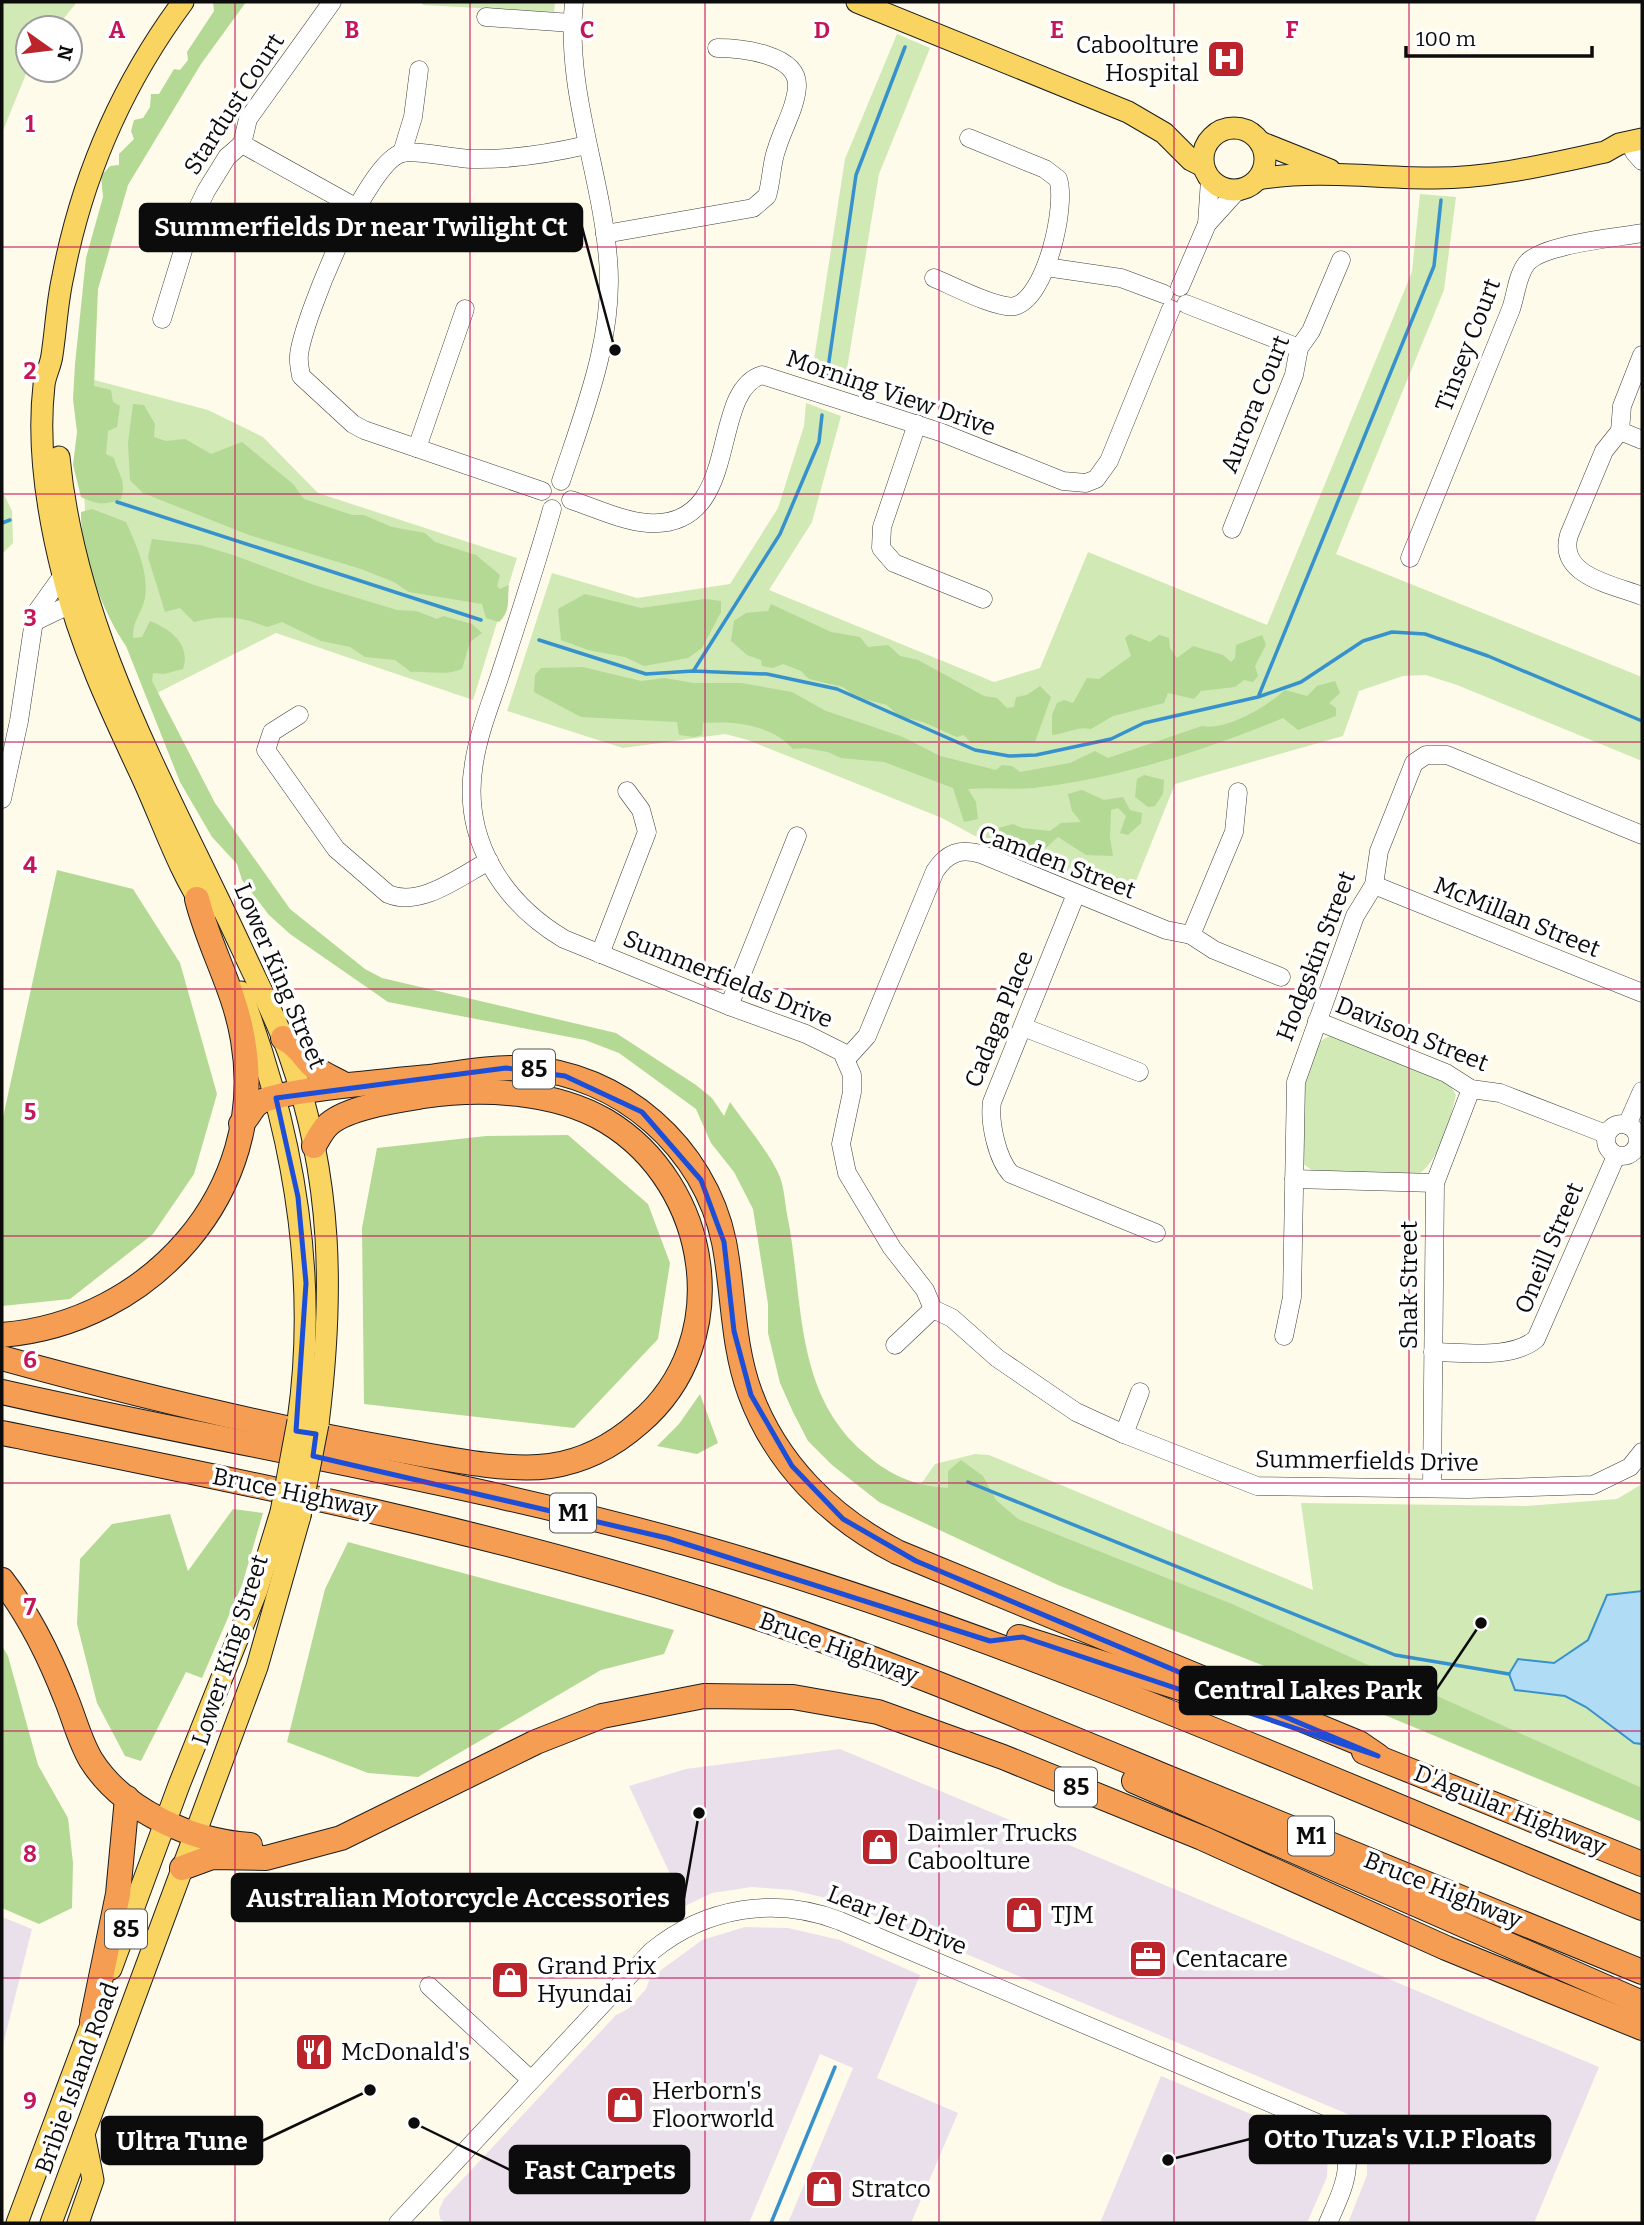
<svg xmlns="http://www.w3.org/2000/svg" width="1644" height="2225" viewBox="0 0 1644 2225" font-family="Bitter,serif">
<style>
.industrial{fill:#eae0eb}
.green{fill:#d0e9b5}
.forest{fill:#b3d994}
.water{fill:#b0dcf6;stroke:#3791cd;stroke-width:2}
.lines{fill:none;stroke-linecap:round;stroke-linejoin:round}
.stream{stroke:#3791cd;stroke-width:3.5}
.minor-casing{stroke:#3f3f3f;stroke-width:19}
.major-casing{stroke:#1d1d1d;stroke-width:23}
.highway-casing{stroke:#1d1d1d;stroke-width:26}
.minor{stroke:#fff;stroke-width:18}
.major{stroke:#f9d461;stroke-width:21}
.highway{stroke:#f49d53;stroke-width:24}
.major-bridge-casing{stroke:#1d1d1d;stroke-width:23;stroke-linecap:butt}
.major-bridge{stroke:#f9d461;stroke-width:21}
.marked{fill:none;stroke:#1d4ed8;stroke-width:5;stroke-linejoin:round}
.grid{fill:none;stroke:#c2185b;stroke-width:2;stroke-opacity:0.55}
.labels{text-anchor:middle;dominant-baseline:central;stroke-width:7;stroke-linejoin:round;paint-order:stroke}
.shield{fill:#fff;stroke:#555;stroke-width:2}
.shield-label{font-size:23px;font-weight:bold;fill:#0c0c0c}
.poi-label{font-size:24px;fill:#0c0c0c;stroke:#fff;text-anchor:start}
.street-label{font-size:24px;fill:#0c0c0c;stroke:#fff}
.grid-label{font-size:23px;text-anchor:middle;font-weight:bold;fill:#c2185b;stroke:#fff;stroke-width:7;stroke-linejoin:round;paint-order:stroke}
.leader{fill:none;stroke:#0c0c0c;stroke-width:2.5}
.callout-dot{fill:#0c0c0c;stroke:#fff;stroke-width:2.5}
.callout{fill:#0c0c0c;stroke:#0c0c0c;stroke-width:2.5}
.callout-label{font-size:26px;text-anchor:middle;font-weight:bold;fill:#fff}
</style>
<rect width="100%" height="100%" fill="#fffbeb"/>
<g class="industrial">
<path d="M840,1749L1599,2067L1534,2223H1348L1367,2175V2159L1357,2118L842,1902L792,1890L752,1887L712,1893L685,1906L629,1786L686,1769Z"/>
<path d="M2,1917L32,1929L2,2049Z"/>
<path d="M745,1927L788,1928L840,1940L920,1975L877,2078L958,2113L911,2223H788L853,2068L820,2054L749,2223H446L440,2219L439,2210L444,2199L616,2015L628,2009L646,1989L650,1978L702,1940Z"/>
<path d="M1161,2076L1312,2140L1328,2154L1327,2177L1307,2223H1100Z"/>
</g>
<g class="green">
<path d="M2,2H77L56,28H28V69L2,133Z"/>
<path d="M422,2H555L554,12L423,5Z"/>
<path d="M897,34L930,48L879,174L844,387L812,377L813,366L845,159Z"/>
<path d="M1420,194L1456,197L1444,290L1336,554L1642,677V761L1457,685L1426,675L1403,676L1359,691L1343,736L1175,784L1128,901L986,842L942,818L748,740L725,734L623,748L507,711L552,573L637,598L730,584L778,508L804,426L806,403L841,416L812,522L769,590L994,682L1040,668L1088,552L1267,625L1412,272Z"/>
<path d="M79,376L208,410L263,437L318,493L517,558L473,700L276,633L157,693L109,613L85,511Z"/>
<path d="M2,490L12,511L13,543L2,554Z"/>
<path d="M1334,1035L1449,1083L1456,1095C1450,1120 1440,1159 1419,1174H1317L1302,1163C1301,1129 1291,1044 1334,1035Z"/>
<path d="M975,1454L989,1455L1313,1590L1301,1503L1526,1506L1617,1499L1642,1484V1792L919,1487L935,1464Z"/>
</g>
<g class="forest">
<path d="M213,2H246L201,64L128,185L98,289L94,386L111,390L113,402L120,406L117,427L108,431L106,454L114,458C118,474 127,481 121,499C104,506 97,504 81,497L73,465L77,432L73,399L75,364L86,258L103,197L101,176L110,166L119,165V154L134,139L131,131L134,120L143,118L150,107L151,94H159L174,69L180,70L188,60L187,52L214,11Z"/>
<path d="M133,404L144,405L155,424L154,437L166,441L185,439L211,454L242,442L293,484L304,499L352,515H364L392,527L425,533L435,542L476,555L500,575L497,586L500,589L509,585C507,601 511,611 499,622L486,618L482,604L409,592L394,582L361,569L249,535L143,493L130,480L128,443Z"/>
<path d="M92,509L126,522C136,544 151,577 144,602C139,618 133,620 133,638L142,637L150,621C171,629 191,645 183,669L164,674L153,673L152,681L215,803L290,909L365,969L382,978L616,1033L696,1085L712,1098L724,1116L730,1102C745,1124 770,1153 780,1177C784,1188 785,1202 787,1214C804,1297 793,1390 862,1451C889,1475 913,1486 948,1488V1471L961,1460L983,1476L996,1500L1018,1519L1232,1604L1642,1788V1822L1305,1682L1058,1585L879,1502L832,1465L808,1441L793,1412L780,1383L768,1333V1304L753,1209L734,1172L711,1143L696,1109L619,1053L585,1040L388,1002L290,934L269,915L242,880L237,864L212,837L180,782L126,646C103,613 80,552 81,512Z"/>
<path d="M152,539L200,545L233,555L314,585L397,610L416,611L437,619L443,616L472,624L482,633L470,642L462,669C446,676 429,671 411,672L395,660L365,657L350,647L321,641L282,622L267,627C241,616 221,615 194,622L180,608L165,612L148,557Z"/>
<path d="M585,594L641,608L705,599L721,601V612L702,648L688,658L644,666L625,657L588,650L561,640L558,609Z"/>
<path d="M771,604L831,632L860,637L868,647L888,645L900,656L918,660L984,696L997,698L1007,708L1014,707L1016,697L1027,695L1040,686L1051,697L1035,742L971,743L964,735L957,737L923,722L899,716L887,705L856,697L843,687L809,679L801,671L783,664L773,668L762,666L761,660L747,655L731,641L734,621L746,613L768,611Z"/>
<path d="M1130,634L1150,642L1159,635L1169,638L1170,648L1177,658L1193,646L1223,655L1231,662L1235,658L1236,645L1262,635L1266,645L1255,666L1258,676L1253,682L1244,680L1235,687L1201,691L1194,699L1168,693L1164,703L1113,716L1091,729C1077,726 1066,734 1052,735V715L1057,703L1064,700L1073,703L1087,678L1099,679L1131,656L1125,638Z"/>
<path d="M583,667L641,681L665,678L693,683H741L792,692L826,711L903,737L940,756L996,770L1002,765L1012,766L1020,772L1070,763L1095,751L1108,758L1202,726C1227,731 1266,707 1285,690L1307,696L1317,686L1335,681L1340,693L1329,703L1336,708V716L1298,730L1283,718C1207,750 1116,779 1033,788C1012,790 990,787 968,789L976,802L978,819L964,822L953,788L884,762L841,758L828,752L805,748L793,749C771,724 734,721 703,723L702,735L694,737L679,735L677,722L581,717L534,692L535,675L541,668Z"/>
<path d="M1144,775L1164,780L1163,794L1155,806L1148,807L1135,797L1137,779Z"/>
<path d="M1082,790L1104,800L1123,797L1130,810L1142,813L1141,823L1128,835L1120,833L1126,816L1118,808L1111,810L1110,837L1113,856L1086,855L1058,837L1040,853L1027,857L998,838L995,829L1013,824L1022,828L1050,831L1061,823L1081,822L1072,811L1068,794Z"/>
<path d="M57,870L133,889L180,963L217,1094L194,1174L153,1234L70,1299L2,1306V1122Z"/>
<path d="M568,1135L648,1204L670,1263L658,1339L574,1428L364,1404L362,1228L377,1148L486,1136Z"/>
<path d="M700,1394L718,1443L697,1454L657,1446L679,1424Z"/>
<path d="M233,1509L263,1513L242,1585L202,1678L186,1672L141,1761L125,1756L97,1703L77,1624L80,1559L112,1524L170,1514L188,1571Z"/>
<path d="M348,1542L674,1630L664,1654L601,1670L418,1777L368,1773L287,1742L325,1589Z"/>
<path d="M2,1646L8,1656L38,1765L68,1818L73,1863L72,1908L39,1924L2,1908Z"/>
</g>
<path class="water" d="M1642,1591V1744L1634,1743L1586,1707L1565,1696L1515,1690L1509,1674L1518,1659L1554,1663L1588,1640L1607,1595Z"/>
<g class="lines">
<g class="stream">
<path d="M827,375L856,175L905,47"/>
<path d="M117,502L481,620"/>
<path d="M2,523L10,520"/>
<path d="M539,640L646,674L693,671L767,674L837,689L975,750L1009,756L1036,755L1111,739L1144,723L1258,697L1301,682L1363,641L1392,632L1425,634L1488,656L1642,721"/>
<path d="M694,670L780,534L819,442L822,415"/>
<path d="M1259,695L1434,266L1441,200"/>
<path d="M968,1482L1395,1655L1509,1674"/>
<path d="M771,2223L835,2067"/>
</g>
<defs>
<g id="minor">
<path d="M486,17L572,23"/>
<path d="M242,144L357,208"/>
<path d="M1634,152L1642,161"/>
<path d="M402,153L413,117L419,70"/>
<path d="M1207,224L1210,180"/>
<path d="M605,234L753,208L767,196C772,180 771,163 777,148C783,128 796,107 797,86C798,54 741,48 717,48"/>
<path d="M1046,267L1121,278L1164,294"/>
<path d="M934,278C951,285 998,310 1015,306C1046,298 1067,205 1058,179L1045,169L969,138"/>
<path d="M1180,287L1207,224L1237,191"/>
<path d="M1186,304L1299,348"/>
<path d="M162,319L193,218L206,191L227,157L242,144L248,119L332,2"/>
<path d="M1642,355L1622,406L1620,431L1604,451L1569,535C1557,576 1614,585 1642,596"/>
<path d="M917,424L882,527L881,548L894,563L983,599"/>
<path d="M1620,431L1642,440"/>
<path d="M417,448L465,309"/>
<path d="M561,481C585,409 615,335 608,259C601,172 565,90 574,2"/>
<path d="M542,491L364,430L353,424L301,376C300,369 298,362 299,355C303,319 367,162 402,153C414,150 455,158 471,159C511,160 548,154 587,145"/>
<path d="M571,500C595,508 622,521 648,523C744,529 707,392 762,375L940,432L1063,481L1086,483L1096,479L1109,461L1171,309"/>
<path d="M552,509C537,562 520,614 503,666C493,698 479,730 474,763C461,838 502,902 564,939L729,1006L806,1034L842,1052L852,1075V1092L841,1144L847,1173L892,1248L925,1290L933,1309L952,1318L997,1358L1076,1412L1124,1434L1257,1486L1468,1489L1593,1485L1630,1467L1642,1452"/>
<path d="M1232,529L1294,375L1299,348L1311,331L1341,260"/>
<path d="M1410,558L1511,309C1516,295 1517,275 1527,263C1543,244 1616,238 1642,233"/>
<path d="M34,622L71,604L75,594"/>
<path d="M299,715L272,732L266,750L336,849L388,894C421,908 460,876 489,861"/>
<path d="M2,799L19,721L35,614L63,575"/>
<path d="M1374,885L1642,993"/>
<path d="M1076,894L992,1102C989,1122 997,1159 1011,1174L1156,1233"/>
<path d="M1191,935L1234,832L1238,792"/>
<path d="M600,954L647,832L641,810L627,791"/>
<path d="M729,1006L797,836"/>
<path d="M1317,1021L1446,1073L1471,1089L1500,1093L1606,1134"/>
<path d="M1023,1027L1139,1072"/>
<path d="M847,1058L867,1036L935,871C947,853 960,848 981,854L1166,930L1191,935L1214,950L1281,977"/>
<circle cx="1622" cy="1140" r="16"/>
<path d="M1627,1125L1642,1091"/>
<path d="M1294,1179L1435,1183"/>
<path d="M1284,1336L1292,1297L1296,1082L1355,916L1374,885L1379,851L1414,763L1426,755H1447L1642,835"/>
<path d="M895,1345L933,1309"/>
<path d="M1433,1352C1464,1352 1511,1360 1536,1339L1616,1156"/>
<path d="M1124,1434L1140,1392"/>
<path d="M1432,1488L1435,1183L1471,1089"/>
<path d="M429,1986L530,2079"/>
<path d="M398,2223L652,1951C706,1907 775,1896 840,1921L1327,2127C1363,2154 1342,2190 1328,2223"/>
</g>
<g id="major">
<path d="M183,2C123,83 82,177 63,276C57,302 56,329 52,355C51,365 45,375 44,385C37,446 48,516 63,575C80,646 111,711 142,777C162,820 179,872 206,911"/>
<path d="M857,2L1128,112L1164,133L1191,160L1203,166"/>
<circle cx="1234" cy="159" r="31"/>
<path d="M1260,142L1330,170"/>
<path d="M1258,179C1317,169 1376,178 1435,178C1493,178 1549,164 1605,152L1619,144L1642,139"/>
<path d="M59,457C76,635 168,789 242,949C258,984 276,1018 289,1054C333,1179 334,1295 318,1424"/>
<path d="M241,992C293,1130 319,1274 298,1421"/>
<path d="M111,1969L179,1785L257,1590L281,1512"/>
<path d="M17,2223L98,2006"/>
<path d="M51,2223L257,1667L300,1516"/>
<path d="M78,2223L93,2180L84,2134"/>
</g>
<g id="highway">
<path d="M283,1038C300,1047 302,1056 315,1068C324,1075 335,1079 345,1085"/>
<path d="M241,1124C248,1118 251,1109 257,1104C274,1090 400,1080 429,1077C460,1073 492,1067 524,1068C620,1073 705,1148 724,1242C734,1293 732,1344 750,1393C776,1464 831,1518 897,1552L1359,1743L1378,1756"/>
<path d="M2,1335C150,1323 269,1192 243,1040C235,990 209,947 197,899"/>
<path d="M2,1358C133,1394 264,1426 398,1450C443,1458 505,1472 550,1466C585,1461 613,1446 639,1423C736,1341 711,1184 606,1121C555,1091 482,1087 424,1096C399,1100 348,1107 329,1124C322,1130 318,1139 314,1146"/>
<path d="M2,1392C253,1449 507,1487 754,1563C1058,1656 1348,1787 1642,1908"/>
<path d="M2,1433C238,1481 473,1527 704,1600C859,1649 1009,1712 1159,1774C1320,1840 1481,1906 1642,1972"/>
<path d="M2,1580C29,1615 49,1655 65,1696C74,1717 79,1740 91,1760C123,1811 192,1841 250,1845"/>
<path d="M1019,1637L1184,1689"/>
<path d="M1364,1752L1642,1864"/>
<path d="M1134,1781L1642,2003"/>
<path d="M182,1868L212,1857L266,1858L341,1838L536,1742L602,1716L704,1696L793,1697L878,1712L1003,1757L1202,1838L1446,1948L1642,2028"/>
<path d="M92,2021L118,1894L127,1798"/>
</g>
</defs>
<use href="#minor" class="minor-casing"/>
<use href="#major" class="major-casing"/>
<use href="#highway" class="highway-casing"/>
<use href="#minor" class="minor"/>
<use href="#major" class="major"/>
<use href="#highway" class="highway"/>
<defs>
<g id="major-bridge">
<path d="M281,1512L298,1421"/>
<path d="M300,1516L318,1424"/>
</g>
</defs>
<use href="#major-bridge" class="major-bridge-casing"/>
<use href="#major-bridge" class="major-bridge"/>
</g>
<path class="marked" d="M506,1068L565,1076L642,1112L701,1180L724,1242L734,1331L751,1395L792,1466L843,1519L916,1561L1378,1756L1023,1637L990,1641L667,1538L313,1456L316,1434L296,1431L306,1283L298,1197L276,1098Z"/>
<path class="grid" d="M235,2V2223M470,2V2223M705,2V2223M939,2V2223M1174,2V2223M1409,2V2223M2,247H1642M2,494H1642M2,742H1642M2,989H1642M2,1236H1642M2,1483H1642M2,1731H1642M2,1978H1642"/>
<defs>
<symbol id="hospital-square" viewBox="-11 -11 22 22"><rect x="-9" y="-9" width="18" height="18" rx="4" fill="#bb242b" stroke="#fff"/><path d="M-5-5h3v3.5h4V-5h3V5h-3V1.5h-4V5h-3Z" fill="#fff"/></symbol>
<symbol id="shop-square" viewBox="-11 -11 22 22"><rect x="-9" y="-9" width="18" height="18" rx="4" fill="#bb242b" stroke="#fff"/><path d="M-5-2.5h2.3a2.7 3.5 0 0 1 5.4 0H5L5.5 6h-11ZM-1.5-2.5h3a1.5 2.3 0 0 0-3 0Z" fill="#fff"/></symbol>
<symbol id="office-square" viewBox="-11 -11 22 22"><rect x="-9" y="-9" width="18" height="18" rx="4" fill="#bb242b" stroke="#fff"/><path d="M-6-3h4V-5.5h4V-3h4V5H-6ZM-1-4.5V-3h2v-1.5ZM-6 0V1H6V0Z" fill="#fff"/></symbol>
<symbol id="restaurant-square" viewBox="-11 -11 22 22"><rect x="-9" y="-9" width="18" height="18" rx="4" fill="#bb242b" stroke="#fff"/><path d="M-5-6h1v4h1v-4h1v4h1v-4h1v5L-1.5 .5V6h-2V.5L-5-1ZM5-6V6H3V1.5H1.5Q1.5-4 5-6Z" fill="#fff"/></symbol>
</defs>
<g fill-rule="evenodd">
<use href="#hospital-square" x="1204" y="37" width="44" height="44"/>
<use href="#shop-square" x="858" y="1825" width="44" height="44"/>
<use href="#shop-square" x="1002" y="1893" width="44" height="44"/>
<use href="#office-square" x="1126" y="1937" width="44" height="44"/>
<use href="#shop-square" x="488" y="1958" width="44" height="44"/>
<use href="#restaurant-square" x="292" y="2030" width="44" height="44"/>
<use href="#shop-square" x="603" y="2083" width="44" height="44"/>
<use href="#shop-square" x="802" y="2167" width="44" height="44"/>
</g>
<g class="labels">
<g class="shield">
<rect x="513" y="1049.5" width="42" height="39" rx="5"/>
<rect x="550" y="1493.5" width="46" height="39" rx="5"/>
<rect x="1055" y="1767.5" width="42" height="39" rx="5"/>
<rect x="1288" y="1816.5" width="46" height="39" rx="5"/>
<rect x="105" y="1909.5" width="42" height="39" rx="5"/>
</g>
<g class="shield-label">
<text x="534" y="1069">85</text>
<text x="573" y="1513">M1</text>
<text x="1076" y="1787">85</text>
<text x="1311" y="1836">M1</text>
<text x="126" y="1929">85</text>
</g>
<g class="poi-label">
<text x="1199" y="45" text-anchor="end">Caboolture<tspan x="1199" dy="28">Hospital</tspan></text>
<text x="907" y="1833">Daimler Trucks<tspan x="907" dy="28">Caboolture</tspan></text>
<text x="1051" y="1915">TJM</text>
<text x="1175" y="1959">Centacare</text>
<text x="537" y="1966">Grand Prix<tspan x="537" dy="28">Hyundai</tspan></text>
<text x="341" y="2052">McDonald's</text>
<text x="652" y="2091">Herborn's<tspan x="652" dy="28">Floorworld</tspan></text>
<text x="851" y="2189">Stratco</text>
</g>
<g class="street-label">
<text transform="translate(234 104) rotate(-57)">Stardust Court</text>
<text transform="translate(1468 345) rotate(-69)">Tinsey Court</text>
<text transform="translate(891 393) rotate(19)">Morning View Drive</text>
<text transform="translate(1255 404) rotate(-68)">Aurora Court</text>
<text transform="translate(1057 862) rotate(21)">Camden Street</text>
<text transform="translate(1517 917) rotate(22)">McMillan Street</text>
<text transform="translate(1316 956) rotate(-69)">Hodgskin Street</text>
<text transform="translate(280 976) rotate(67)">Lower King Street</text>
<text transform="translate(728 979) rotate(22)">Summerfields Drive</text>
<text transform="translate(999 1019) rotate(-68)">Cadaga Place</text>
<text transform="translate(1412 1034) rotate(22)">Davison Street</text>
<text transform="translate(1549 1248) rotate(-67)">Oneill Street</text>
<text transform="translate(1409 1285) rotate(-90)">Shak Street</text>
<text transform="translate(1367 1461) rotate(1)">Summerfields Drive</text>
<text transform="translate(295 1493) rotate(12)">Bruce Highway</text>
<text transform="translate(839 1648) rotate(20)">Bruce Highway</text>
<text transform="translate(230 1650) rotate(-72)">Lower King Street</text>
<text transform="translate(1510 1810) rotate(22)">D'Aguilar Highway</text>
<text transform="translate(1443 1890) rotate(22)">Bruce Highway</text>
<text transform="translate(897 1920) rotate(22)">Lear Jet Drive</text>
<text transform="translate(77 2078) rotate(-70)">Bribie Island Road</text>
</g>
</g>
<g class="grid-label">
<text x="117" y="38">A</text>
<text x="352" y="38">B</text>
<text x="587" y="38">C</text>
<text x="822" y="38">D</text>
<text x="1057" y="38">E</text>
<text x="1292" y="38">F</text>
<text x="30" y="132">1</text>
<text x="30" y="379">2</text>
<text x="30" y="626">3</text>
<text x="30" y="873">4</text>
<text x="30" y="1120">5</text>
<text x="30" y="1368">6</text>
<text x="30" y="1615">7</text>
<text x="30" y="1862">8</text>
<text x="30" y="2109">9</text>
</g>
<path class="leader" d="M615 350L582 227M1481 1623L1436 1690M699 1813L684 1898M1168 2160L1250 2139M370 2090L262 2141M414 2123L510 2170"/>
<g class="callout-dot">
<circle cx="615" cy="350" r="7"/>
<circle cx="1481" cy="1623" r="7"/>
<circle cx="699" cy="1813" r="7"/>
<circle cx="1168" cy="2160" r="7"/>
<circle cx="370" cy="2090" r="7"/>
<circle cx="414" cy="2123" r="7"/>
</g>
<g class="callout">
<rect x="140" y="204" width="442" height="47" rx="7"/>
<rect x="1180" y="1667" width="256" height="47" rx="7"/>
<rect x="232" y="1874" width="452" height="47" rx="7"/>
<rect x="1250" y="2116" width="300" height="47" rx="7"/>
<rect x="102" y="2117" width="160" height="47" rx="7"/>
<rect x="510" y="2146" width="179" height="47" rx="7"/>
</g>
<g class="callout-label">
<text x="361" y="236">Summerfields Dr near Twilight Ct</text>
<text x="1308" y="1699">Central Lakes Park</text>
<text x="458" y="1907">Australian Motorcycle Accessories</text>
<text x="1400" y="2148">Otto Tuza's V.I.P Floats</text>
<text x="182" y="2150">Ultra Tune</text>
<text x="600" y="2179">Fast Carpets</text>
</g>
<rect width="1644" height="2225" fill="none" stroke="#0c0c0c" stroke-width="7"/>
<g transform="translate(49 49) rotate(104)"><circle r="33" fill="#ffffff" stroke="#9e9e9e" stroke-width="2"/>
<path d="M0-5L12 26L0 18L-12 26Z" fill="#bb242b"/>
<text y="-10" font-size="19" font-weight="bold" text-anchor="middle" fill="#0c0c0c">N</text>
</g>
<path d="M1406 46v10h186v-10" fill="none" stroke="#0c0c0c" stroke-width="3.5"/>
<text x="1416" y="46" font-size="21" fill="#0c0c0c" stroke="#ffffff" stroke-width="5" paint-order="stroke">100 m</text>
</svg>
